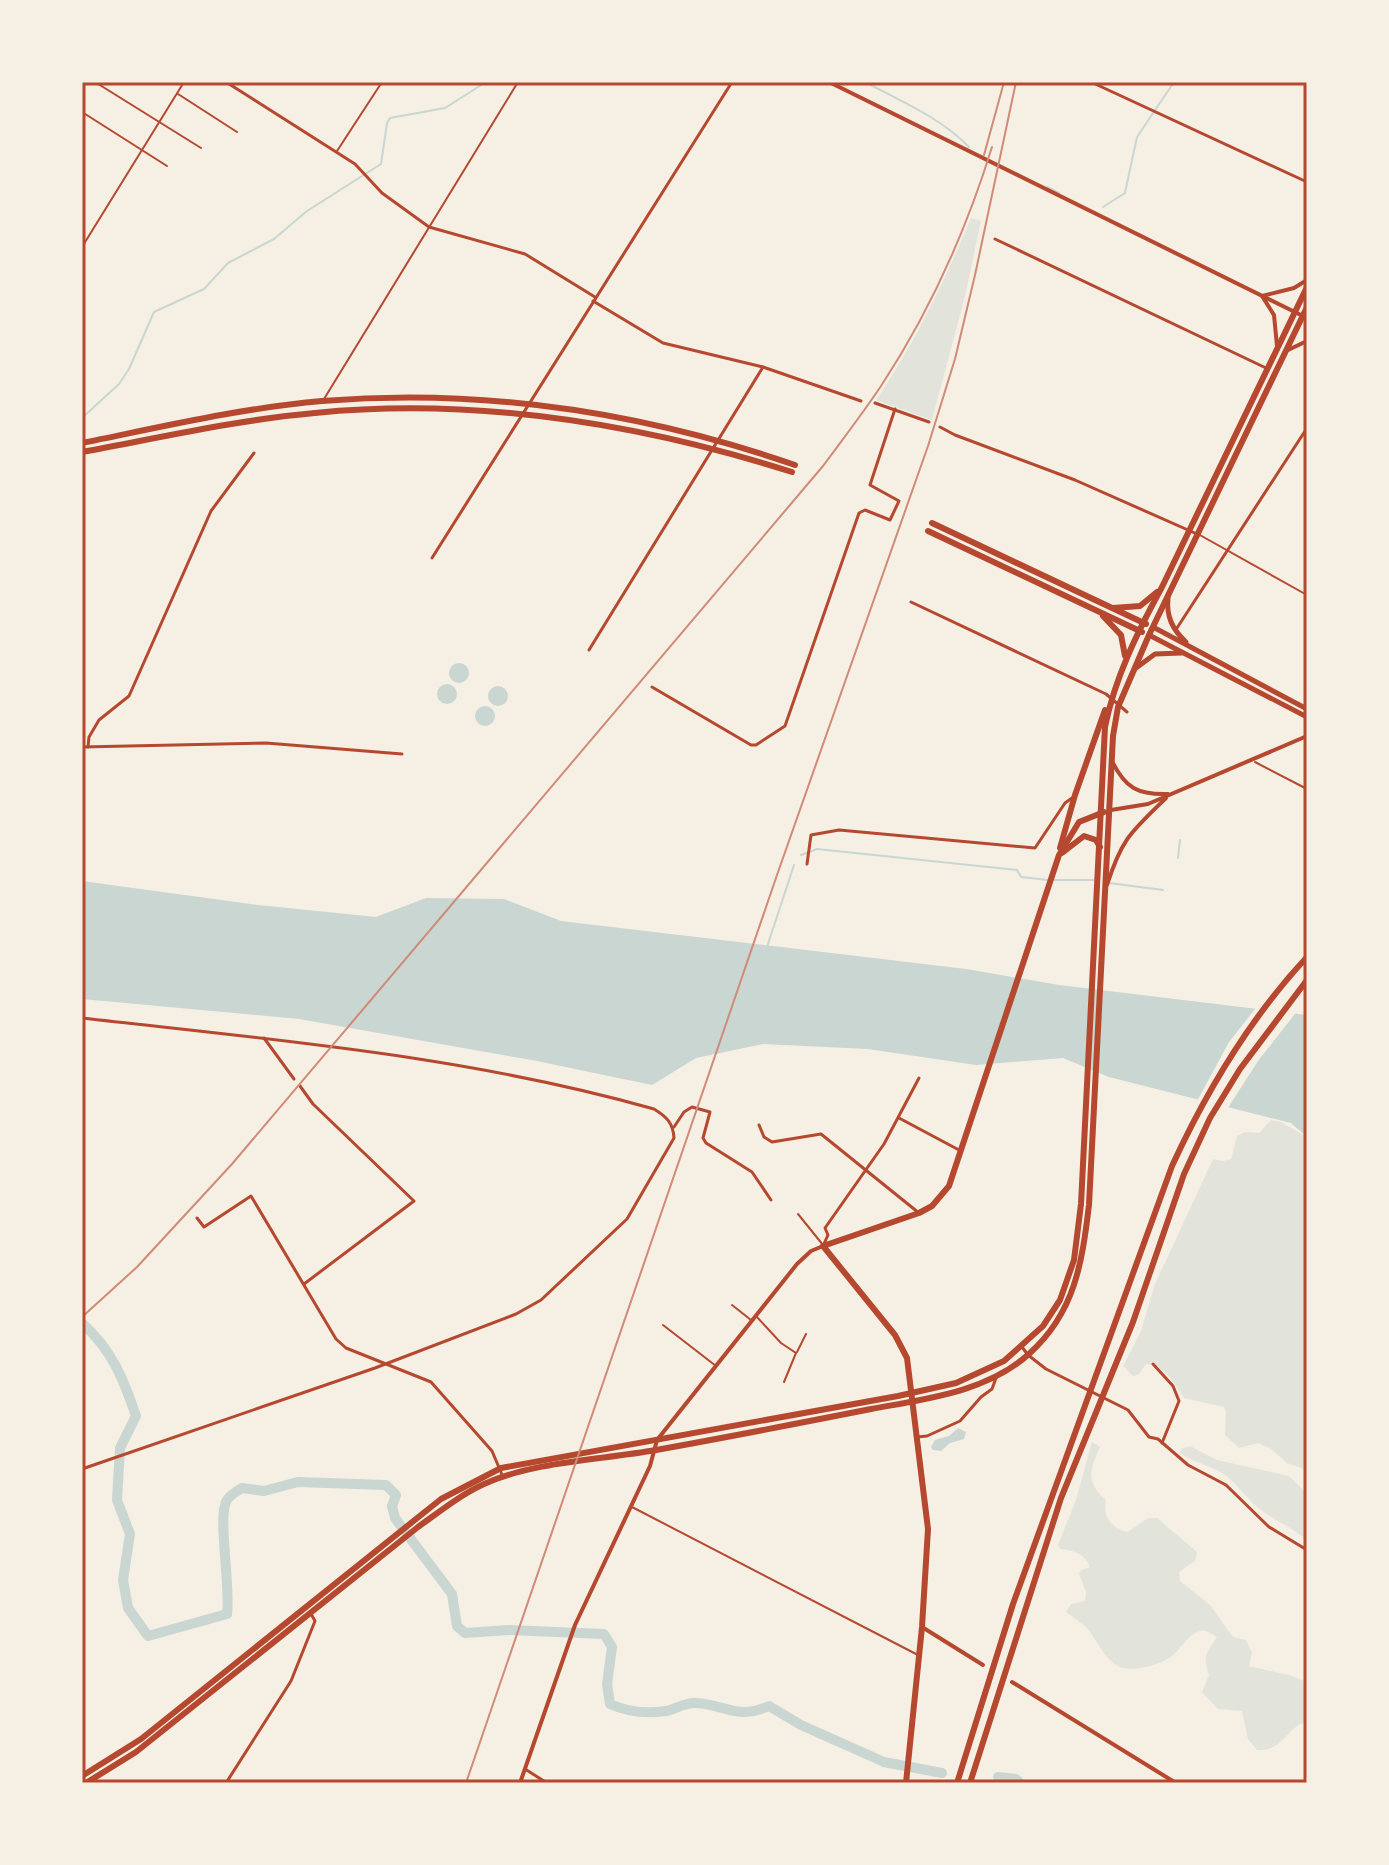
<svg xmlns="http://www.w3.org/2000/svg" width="1389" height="1865" viewBox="0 0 1389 1865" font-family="'Exo 2',sans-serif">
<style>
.green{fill:#e2e4dc}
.water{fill:#c9d6d2}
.pier{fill:#f6efe4}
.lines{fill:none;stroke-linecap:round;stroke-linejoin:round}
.stream{stroke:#c9d6d2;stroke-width:2}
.river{stroke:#c9d6d2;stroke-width:10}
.service{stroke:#b5482f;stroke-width:2}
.minor{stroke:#b5482f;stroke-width:3}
.tertiary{stroke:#b5482f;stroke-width:4}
.secondary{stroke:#b5482f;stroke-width:5}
.primary{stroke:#b5482f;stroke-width:6}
.motorway{stroke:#b5482f;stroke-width:6}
.rail{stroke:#cf8b77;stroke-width:2}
.neatline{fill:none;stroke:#b5482f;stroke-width:3}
</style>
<rect width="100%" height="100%" fill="#f6efe4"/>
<g class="green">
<path d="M971,218L981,221L965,296L932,420L876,400C915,343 944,282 971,218Z"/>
<path d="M1271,1120L1281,1122L1307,1137V1470L1287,1463L1271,1449L1258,1443L1239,1448L1225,1435L1226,1411L1224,1407L1184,1398C1174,1383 1165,1365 1146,1364L1138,1375L1133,1376L1123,1366L1141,1331L1155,1284L1213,1159L1223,1161L1231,1159L1237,1136L1245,1132L1259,1133Z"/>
<path d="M1092,1442L1100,1447C1090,1470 1085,1482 1106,1500C1102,1516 1112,1529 1128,1532L1148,1518H1157L1197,1552L1195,1561L1179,1572L1180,1581L1210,1605L1233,1637L1246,1640L1252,1653L1249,1666L1289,1675L1307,1682V1721C1287,1727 1284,1751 1257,1750L1248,1739L1242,1711L1218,1709L1202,1692L1209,1675C1202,1656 1207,1652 1217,1637C1211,1634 1206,1629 1200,1631C1187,1635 1181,1649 1172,1656C1160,1665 1131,1673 1118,1666C1105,1659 1098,1643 1090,1632C1084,1624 1074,1618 1066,1612L1071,1604L1085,1601L1086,1592L1079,1574L1081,1570L1090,1567C1085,1554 1073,1550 1060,1549L1058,1545L1076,1500Z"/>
<path d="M1190,1446L1217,1460L1289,1476L1307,1493V1541C1292,1526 1272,1520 1256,1506C1245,1496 1237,1484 1225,1475C1211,1465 1194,1463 1180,1453L1182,1448Z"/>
</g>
<g class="water">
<circle cx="459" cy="673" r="10"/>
<circle cx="447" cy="694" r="10"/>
<circle cx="498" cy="696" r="10"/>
<circle cx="485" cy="716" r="10"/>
<path d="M82,881L258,905L376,917L426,898L504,899L561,921L966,969L1059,985L1307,1015V1137L1291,1123L1109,1077L1063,1058L976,1065L868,1049L763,1044L696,1058L652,1085L537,1061L299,1019L82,999Z"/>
<path d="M958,1428L966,1432L964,1439L950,1443L941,1451L933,1450L931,1447L935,1440L949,1436Z"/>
</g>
<path class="pier" d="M1259,1004L1298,1010L1258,1061L1226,1111L1196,1103L1229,1042Z"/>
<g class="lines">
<g class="stream">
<path d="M865,82C901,101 941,118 969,147"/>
<path d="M1047,187L1059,193"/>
<path d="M1103,207L1125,193L1137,137L1174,82"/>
<path d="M82,418L119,384L129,369L154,312L204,289L228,263L274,239L307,211L381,164L387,123L390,118L445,108L486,82"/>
<path d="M801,855L817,849L1017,870L1021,877L1048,880"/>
<path d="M1178,858L1180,840"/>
<path d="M1054,880H1095"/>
<path d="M1109,883L1163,890"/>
<path d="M767,947L794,865"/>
</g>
<g class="river">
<path d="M82,1323C112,1350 123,1378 136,1416L120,1448L117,1500L130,1534L123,1580L128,1608L148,1636L227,1614C231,1588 217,1514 227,1500C230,1495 237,1491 242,1488L264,1491L298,1482L386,1485L396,1495L392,1506L395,1518L452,1594L457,1626L465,1633L509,1630L604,1634L612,1647L607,1684L610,1704C628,1712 647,1714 666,1711C676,1709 685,1702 696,1703C727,1705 737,1720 769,1706L801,1725L884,1762L942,1773"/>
<path d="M998,1777L1016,1779L1020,1783"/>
</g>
<g class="service">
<path d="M95,82L201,148"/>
<path d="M178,94L237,132"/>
<path d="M82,112L167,166"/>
<path d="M337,151L382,82"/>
<path d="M82,247L184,82"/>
<path d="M324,399L518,82"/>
<path d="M1198,534L1307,595"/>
<path d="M1255,762L1307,789"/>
<path d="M798,1214L823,1245"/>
<path d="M732,1305L751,1320"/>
<path d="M756,1316L781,1343L796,1353L784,1382"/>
<path d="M663,1325L716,1366"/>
<path d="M797,1352L806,1334"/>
<path d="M632,1507L918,1655"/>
</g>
<g class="minor">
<path d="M226,82L355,164L382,193L429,227L525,254L595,297"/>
<path d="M1091,82L1307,182"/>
<path d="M995,239L1266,368"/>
<path d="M593,301L663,343L763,367L861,401"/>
<path d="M875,403L929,422"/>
<path d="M940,427L955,435L1075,480L1197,534"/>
<path d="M432,558L732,82"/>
<path d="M911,602L1106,694L1127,712"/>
<path d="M1177,628L1307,428"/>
<path d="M589,650L763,367"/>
<path d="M652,687L751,745H756L785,726L859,513L865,510L890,520L899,501L870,485L895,409"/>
<path d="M82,747L266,743L402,754"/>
<path d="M88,747L89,737L99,720L129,696L211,511L254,453"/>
<path d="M807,864L811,835L839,830L1035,848L1065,803L1072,798"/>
<path d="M82,1018C275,1040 467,1056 654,1109C667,1117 673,1123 674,1138L627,1219L541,1300L516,1314L375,1368L82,1469"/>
<path d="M264,1038L294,1079"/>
<path d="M300,1086L313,1104L414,1201L304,1284"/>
<path d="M899,1118L959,1150"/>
<path d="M759,1125L764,1137L772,1142L821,1134L919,1213"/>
<path d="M674,1127L684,1112L692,1107L710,1112L703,1138L706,1143L752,1172L771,1200"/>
<path d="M197,1218L204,1227L251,1196L336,1339L346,1348L431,1382L492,1451L503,1477"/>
<path d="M823,1246L828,1235L825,1228L884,1144L919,1078"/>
<path d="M1022,1347L1028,1355L1046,1369L1128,1410L1149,1437L1158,1439L1188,1465L1226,1485L1269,1527L1307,1550"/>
<path d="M1153,1364L1173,1386L1179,1401L1162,1443"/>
<path d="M917,1437L927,1436L960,1421L981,1397L992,1389L996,1378"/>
<path d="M525,1769L547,1783"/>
<path d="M226,1783L291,1681L315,1621L310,1612"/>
</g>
<g class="tertiary">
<path d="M829,82L1307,318"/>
<path d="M1277,346L1274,315L1262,296L1294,288L1307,280"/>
<path d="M1288,350L1307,341"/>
<path d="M1112,761C1125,788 1138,795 1168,794"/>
<path d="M1111,810L1148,804L1307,736"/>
<path d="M1107,885C1122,838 1131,832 1166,798"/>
<path d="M922,1627L983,1665"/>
<path d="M1012,1682L1176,1783"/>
<path d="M520,1783L575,1625L650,1466L657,1440L797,1264L811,1251L823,1246"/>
</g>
<g class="secondary">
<path d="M1168,598C1166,617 1173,630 1186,642"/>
<path d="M1153,627L1307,709"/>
<path d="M1149,635L1307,717"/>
<path d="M1136,668L1155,654L1181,653"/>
</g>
<g class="primary">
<path d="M82,443C161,427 241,408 322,401C483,388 642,412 795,465"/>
<path d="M82,452C159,438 236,420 315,413C477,397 637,423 792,472"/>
<path d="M932,523L1146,624"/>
<path d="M928,531L1142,632"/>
<path d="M1113,608L1140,606L1157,592"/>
<path d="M1103,616L1121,635L1125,656"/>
<path d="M1060,848L1075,795L1105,710"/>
<path d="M1062,853L1084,836L1096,840L1100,847"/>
<path d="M82,1776L141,1739L441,1499L501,1468L898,1396L956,1383L1004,1361L1043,1326L1060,1300L1074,1260L1081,1204L1105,727C1115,677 1138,631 1162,587L1307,287"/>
<path d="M86,1783L136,1752L418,1527C439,1512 460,1495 484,1484C535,1461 601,1460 656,1450C728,1437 800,1423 871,1409C925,1399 988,1392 1030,1353C1075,1312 1082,1263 1089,1205L1113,736L1118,707L1149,635L1307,307"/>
<path d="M906,1783L922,1627L928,1529L907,1358L895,1335L823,1246L919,1213L932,1206L949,1186L1059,855L1079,822L1104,812"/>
</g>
<g class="motorway">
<path d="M957,1783L1013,1604L1172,1166C1207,1090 1250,1018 1307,957"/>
<path d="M970,1783L1061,1498L1133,1322L1184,1174L1210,1118L1240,1069L1307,980"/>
</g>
<g class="rail">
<path d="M984,155L1004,82"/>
<path d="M82,1317L137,1267L232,1164L823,466C843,439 863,413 881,386C929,313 966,231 992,147"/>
<path d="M466,1783L777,875L928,446L955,359L975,275L1016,82"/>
</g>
</g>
<rect width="1389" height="1865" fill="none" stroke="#f6efe4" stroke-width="168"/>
<rect x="84" y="84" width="1221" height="1697" class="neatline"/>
</svg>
